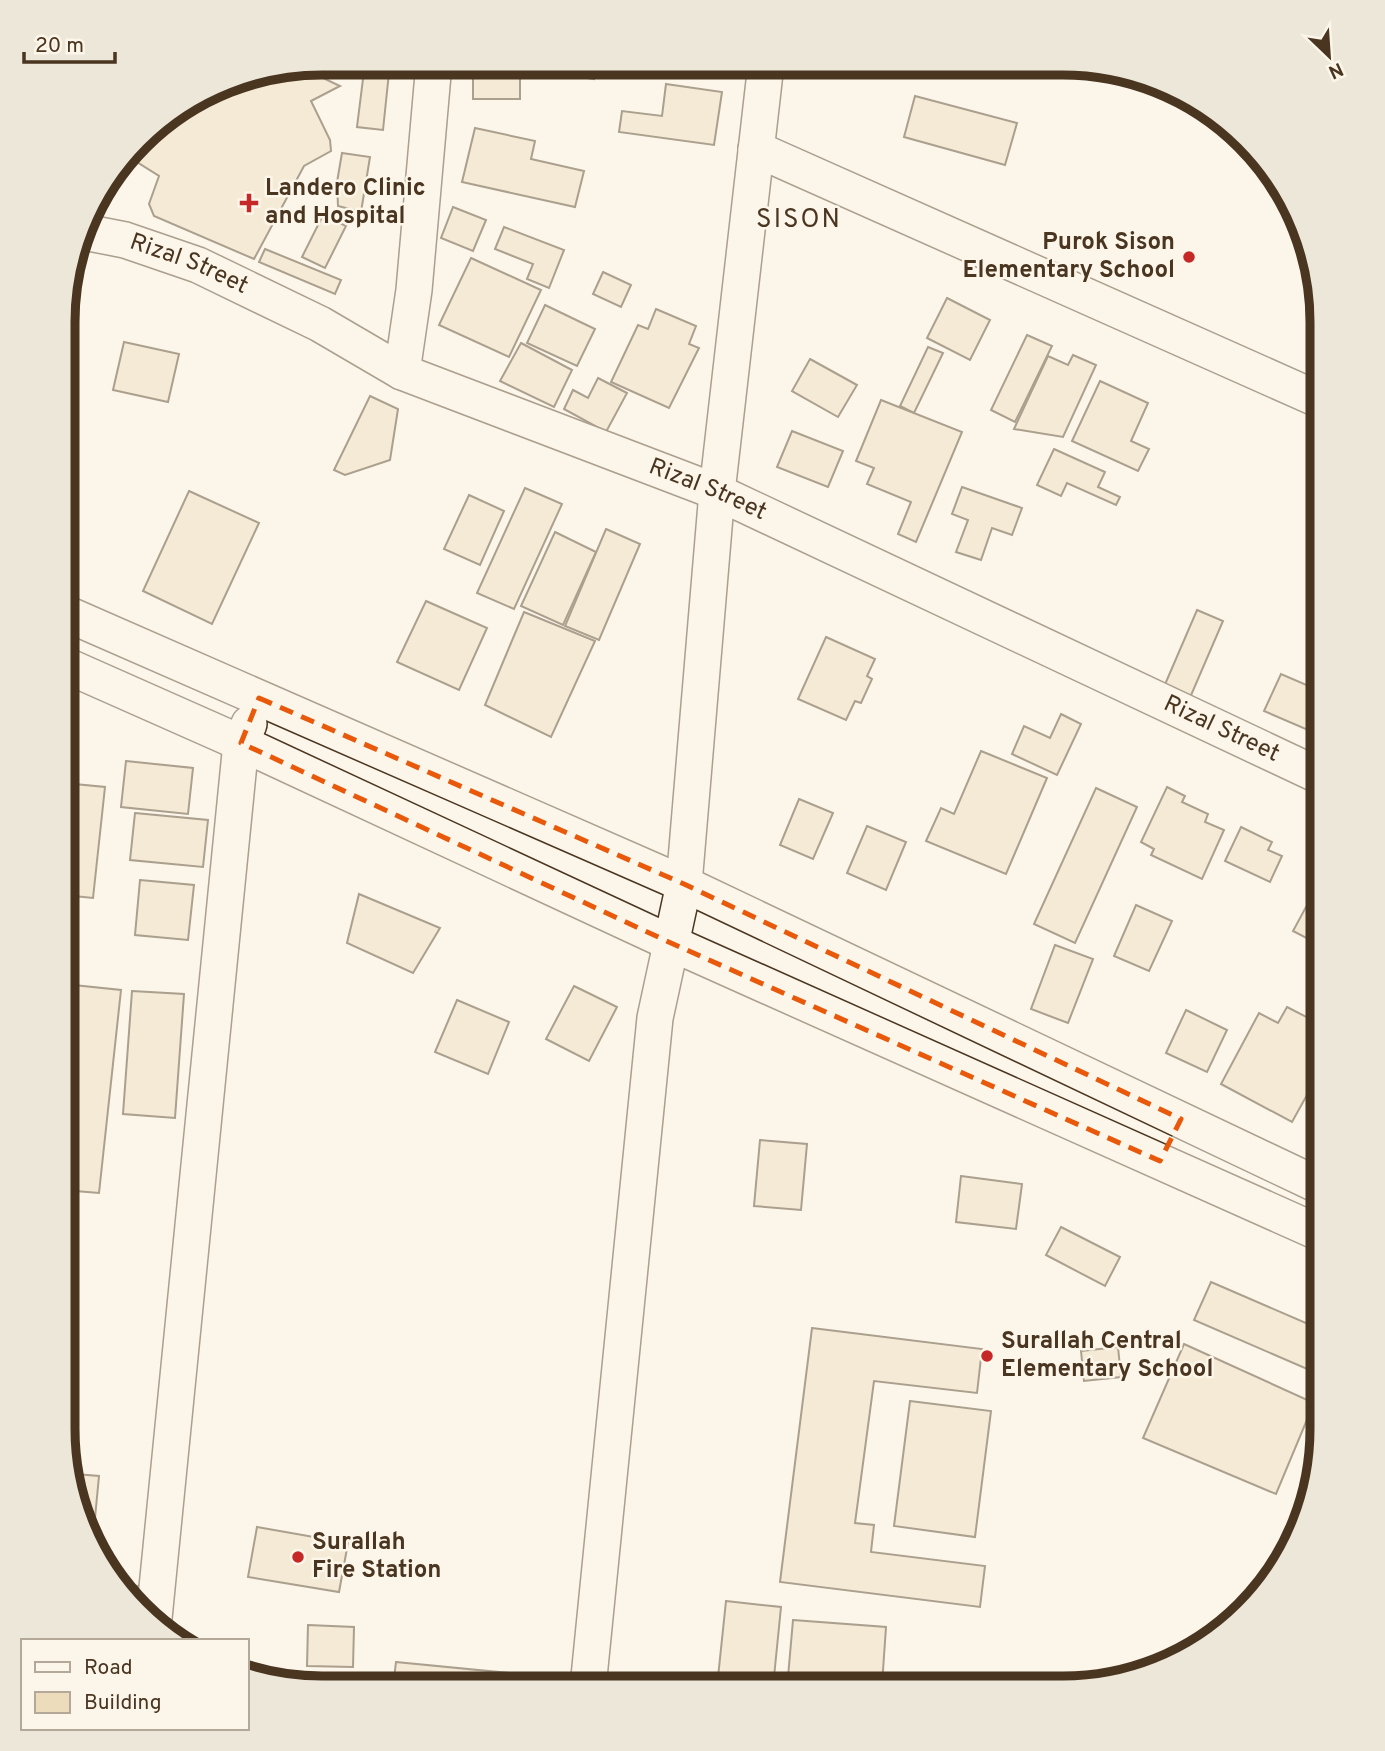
<svg xmlns="http://www.w3.org/2000/svg" width="1385" height="1751" viewBox="0 0 1385 1751" font-family="Overpass,sans-serif">
<style>
.building{fill:#ecdcbc;stroke:#4a3520;stroke-width:2}
.lines{fill:none;stroke-linecap:round;stroke-linejoin:round}
.minor-casing{stroke:#4a3520;stroke-width:38}
.minor{stroke:#fbf6e9;stroke-width:35}
.marked{fill:none;stroke:#e8590c;stroke-width:5;stroke-dasharray:14 9;stroke-linejoin:round}
.poi-dot{fill:#c62828;stroke:#fbf6e9;stroke-width:2.5}
.labels{text-anchor:middle;dominant-baseline:central;stroke-width:5;stroke-linejoin:round;paint-order:stroke}
.poi-label{font-size:24px;font-weight:bold;fill:#4a3520;stroke:#fbf6e9;text-anchor:start}
.street-label{font-size:24px;fill:#4a3520;stroke:#fbf6e9}
.neighbourhood-label{font-size:26px;letter-spacing:2px;fill:#4a3520;stroke:#fbf6e9}
.rim{fill:none;stroke:#4a3520;stroke-width:9}
</style>
<rect width="100%" height="100%" fill="#fbf6e9"/>
<g class="building">
<path d="M365,63H390L383,130L357,127Z"/>
<path d="M550,64H596L594,79L548,72Z"/>
<rect x="473" y="66" width="47" height="33"/>
<path d="M300,67L340,86L311,101L330,140L331,151L304,166L254,259L154,216L149,204L159,176L137,162L154,125L238,77Z"/>
<path d="M666,84L722,92L714,145L619,132L622,111L662,116Z"/>
<path d="M915,96L1017,123L1005,165L904,137Z"/>
<path d="M475,128L535,141L531,159L584,171L575,207L462,182Z"/>
<path d="M342,153L370,157L361,212L338,206L337,182Z"/>
<path d="M453,207L486,220L473,251L441,238Z"/>
<path d="M323,215L346,226L325,268L302,257Z"/>
<path d="M504,227L564,250L549,288L527,279L533,264L495,249Z"/>
<path d="M265,249L341,280L335,294L259,262Z"/>
<path d="M471,258L541,290L509,357L439,325Z"/>
<path d="M603,272L631,285L621,307L593,294Z"/>
<path d="M947,298L990,320L970,360L927,338Z"/>
<path d="M545,305L595,329L577,366L527,343Z"/>
<path d="M656,309L696,326L689,344L699,348L669,408L611,382L638,325L648,329Z"/>
<path d="M1027,335L1052,346L1015,422L991,410Z"/>
<path d="M124,342L179,354L168,402L113,390Z"/>
<path d="M521,343L572,370L554,407L500,381Z"/>
<path d="M928,347L943,353L914,413L900,406Z"/>
<path d="M1073,355L1096,365L1063,437L1014,429L1048,356L1068,365Z"/>
<path d="M810,359L857,385L838,417L792,391Z"/>
<path d="M598,378L627,393L606,432L564,409L573,390L588,398Z"/>
<path d="M1100,381L1148,403L1131,441L1149,449L1138,471L1072,441Z"/>
<path d="M370,396L398,409L390,460L345,475L334,470Z"/>
<path d="M881,400L962,432L916,542L898,534L911,502L867,484L874,468L856,461Z"/>
<path d="M792,431L843,451L828,487L777,467Z"/>
<path d="M1054,449L1105,472L1098,487L1120,497L1116,505L1067,483L1061,496L1037,485Z"/>
<path d="M962,487L1022,508L1012,535L992,528L981,560L956,552L968,520L952,514Z"/>
<path d="M525,488L562,504L514,609L477,593Z"/>
<path d="M189,491L259,523L212,624L143,591Z"/>
<path d="M469,495L504,511L480,565L444,549Z"/>
<path d="M606,529L640,544L599,640L565,626Z"/>
<path d="M555,532L596,552L563,625L521,606Z"/>
<path d="M426,601L487,628L459,690L397,662Z"/>
<path d="M1197,610L1223,621L1189,700L1163,689Z"/>
<path d="M1322,610V644L1309,639Z"/>
<path d="M524,612L595,641L551,737L485,705Z"/>
<path d="M826,637L875,659L867,676L872,679L861,703L855,701L846,720L798,699Z"/>
<path d="M1322,664V736L1264,711L1281,674L1311,687Z"/>
<path d="M1061,714L1081,724L1057,775L1012,754L1024,726L1050,738Z"/>
<path d="M981,751L1047,778L1006,874L926,841L941,808L954,814Z"/>
<path d="M126,761L193,768L188,814L121,807Z"/>
<path d="M64,783L105,787L93,898L64,895Z"/>
<path d="M1167,787L1185,796L1182,802L1208,814L1205,822L1224,830L1202,879L1151,855L1154,849L1141,842Z"/>
<path d="M1096,788L1137,807L1075,943L1034,924Z"/>
<path d="M799,799L833,813L813,859L780,845Z"/>
<path d="M135,813L208,820L203,867L130,860Z"/>
<path d="M867,826L906,842L886,890L847,873Z"/>
<path d="M1241,827L1272,842L1268,850L1282,856L1270,882L1225,861Z"/>
<path d="M140,880L194,885L188,940L135,935Z"/>
<path d="M359,894L440,928L413,973L347,943Z"/>
<path d="M1313,894L1322,899V932L1316,943L1293,931Z"/>
<path d="M1136,905L1172,921L1149,971L1114,956Z"/>
<path d="M1055,945L1093,959L1068,1023L1031,1009Z"/>
<path d="M64,984L121,990L99,1193L63,1190Z"/>
<path d="M574,986L617,1007L589,1061L546,1039Z"/>
<path d="M132,991L184,994L175,1118L123,1114Z"/>
<path d="M457,1000L509,1022L488,1074L435,1052Z"/>
<path d="M1287,1007L1322,1025V1068L1292,1122L1221,1084L1259,1013L1278,1023Z"/>
<path d="M1186,1010L1227,1030L1207,1072L1166,1053Z"/>
<path d="M760,1140L807,1144L801,1210L754,1206Z"/>
<path d="M961,1176L1022,1184L1016,1229L956,1222Z"/>
<path d="M1061,1227L1120,1257L1105,1286L1046,1255Z"/>
<path d="M1211,1282L1322,1330L1321,1375L1194,1320Z"/>
<path d="M812,1328L982,1349L977,1393L874,1381L855,1523L874,1525L871,1552L985,1566L980,1607L780,1582Z"/>
<path d="M1184,1344L1314,1403L1276,1494L1143,1438Z"/>
<path d="M1118,1347L1121,1377L1084,1381L1081,1351Z"/>
<path d="M910,1401L991,1411L975,1537L894,1526Z"/>
<path d="M75,1474L99,1476L93,1539Z"/>
<path d="M257,1527L348,1543L339,1592L248,1577Z"/>
<path d="M123,1585L139,1586L137,1600Z"/>
<path d="M726,1601L781,1607L773,1687H717Z"/>
<path d="M793,1620L886,1627L882,1685L788,1677Z"/>
<path d="M308,1625L354,1627L353,1667L307,1666Z"/>
<path d="M396,1662L560,1678L559,1687H393Z"/>
<path d="M792,1685L826,1687H792Z"/>
</g>
<g class="lines">
<defs>
<g id="minor">
<path d="M756,149L1322,401"/>
<path id="s1" d="M84,232L125,240L198,265L320,324L402,372L717,492L1322,777"/>
<path d="M402,372L414,290L434,63"/>
<path d="M65,613L684,884L1322,1187"/>
<path d="M65,665L241,743L671,943L1322,1234"/>
<path d="M154,1618L241,743L249,724"/>
<path d="M588,1687L655,1018L684,884L717,492L766,64"/>
</g>
</defs>
<use href="#minor" class="minor-casing"/>
<use href="#minor" class="minor"/>
</g>
<path d="M0 0H1385V1751H0ZM259,698L684,884L1181,1119L1160,1161L671,943L241,743Z" fill="#fbf6e9" fill-opacity=".55" fill-rule="evenodd"/>
<path class="marked" d="M259,698L684,884L1181,1119L1160,1161L671,943L241,743Z"/>
<g class="poi-dot">
<path d="M245.5 192.5h7v7h7v7h-7v7h-7v-7h-7v-7h7z"/>
<circle cx="1189" cy="257" r="7"/>
<circle cx="987" cy="1356" r="7"/>
<circle cx="298" cy="1557" r="7"/>
</g>
<g class="labels">
<g class="poi-label">
<text x="265" y="189">Landero Clinic<tspan x="265" dy="28">and Hospital</tspan></text>
<text x="1175" y="243" text-anchor="end">Purok Sison<tspan x="1175" dy="28">Elementary School</tspan></text>
<text x="1001" y="1342">Surallah Central<tspan x="1001" dy="28">Elementary School</tspan></text>
<text x="312" y="1543">Surallah<tspan x="312" dy="28">Fire Station</tspan></text>
</g>
<g class="street-label">
<text stroke="none"><textPath href="#s1" startOffset="110">Rizal Street</textPath></text>
<text stroke="none"><textPath href="#s1" startOffset="677">Rizal Street</textPath></text>
<text stroke="none"><textPath href="#s1" startOffset="1244">Rizal Street</textPath></text>
</g>
<g class="neighbourhood-label">
<text x="799" y="220">SISON</text>
</g>
</g>
<path d="M0 0H1385V1751H0ZM322 75H1063A247 247 0 0 1 1310 322V1429A247 247 0 0 1 1063 1676H322A247 247 0 0 1 75 1429V322A247 247 0 0 1 322 75Z" fill="#ede7d9" fill-rule="evenodd"/>
<path class="rim" d="M322 75H1063A247 247 0 0 1 1310 322V1429A247 247 0 0 1 1063 1676H322A247 247 0 0 1 75 1429V322A247 247 0 0 1 322 75Z"/>
<rect x="21" y="1639" width="228" height="91" fill="#fbf6e9" stroke="#b4a999" stroke-width="2"/>
<rect x="35" y="1662" width="35" height="10" fill="#fbf6e9" stroke="#b4a999" stroke-width="2"/>
<text x="84" y="1674" font-size="21" fill="#4a3520">Road</text>
<rect x="35" y="1692" width="35" height="21" fill="#ecdcbc" stroke="#b4a999" stroke-width="2"/>
<text x="84" y="1709" font-size="21" fill="#4a3520">Building</text>
<g transform="translate(1329 56) rotate(155)" stroke="#fbf6e9" stroke-width="5" paint-order="stroke">
<path d="M0-5L12 26L0 18L-12 26Z" fill="#4a3520"/>
<text y="-10" font-size="19" font-weight="bold" text-anchor="middle" fill="#4a3520">N</text>
</g>
<path d="M24 52v10h91v-10" fill="none" stroke="#4a3520" stroke-width="3.5"/>
<text x="35" y="52" font-size="21" fill="#4a3520" stroke="#fbf6e9" stroke-width="5" paint-order="stroke">20 m</text>
</svg>
